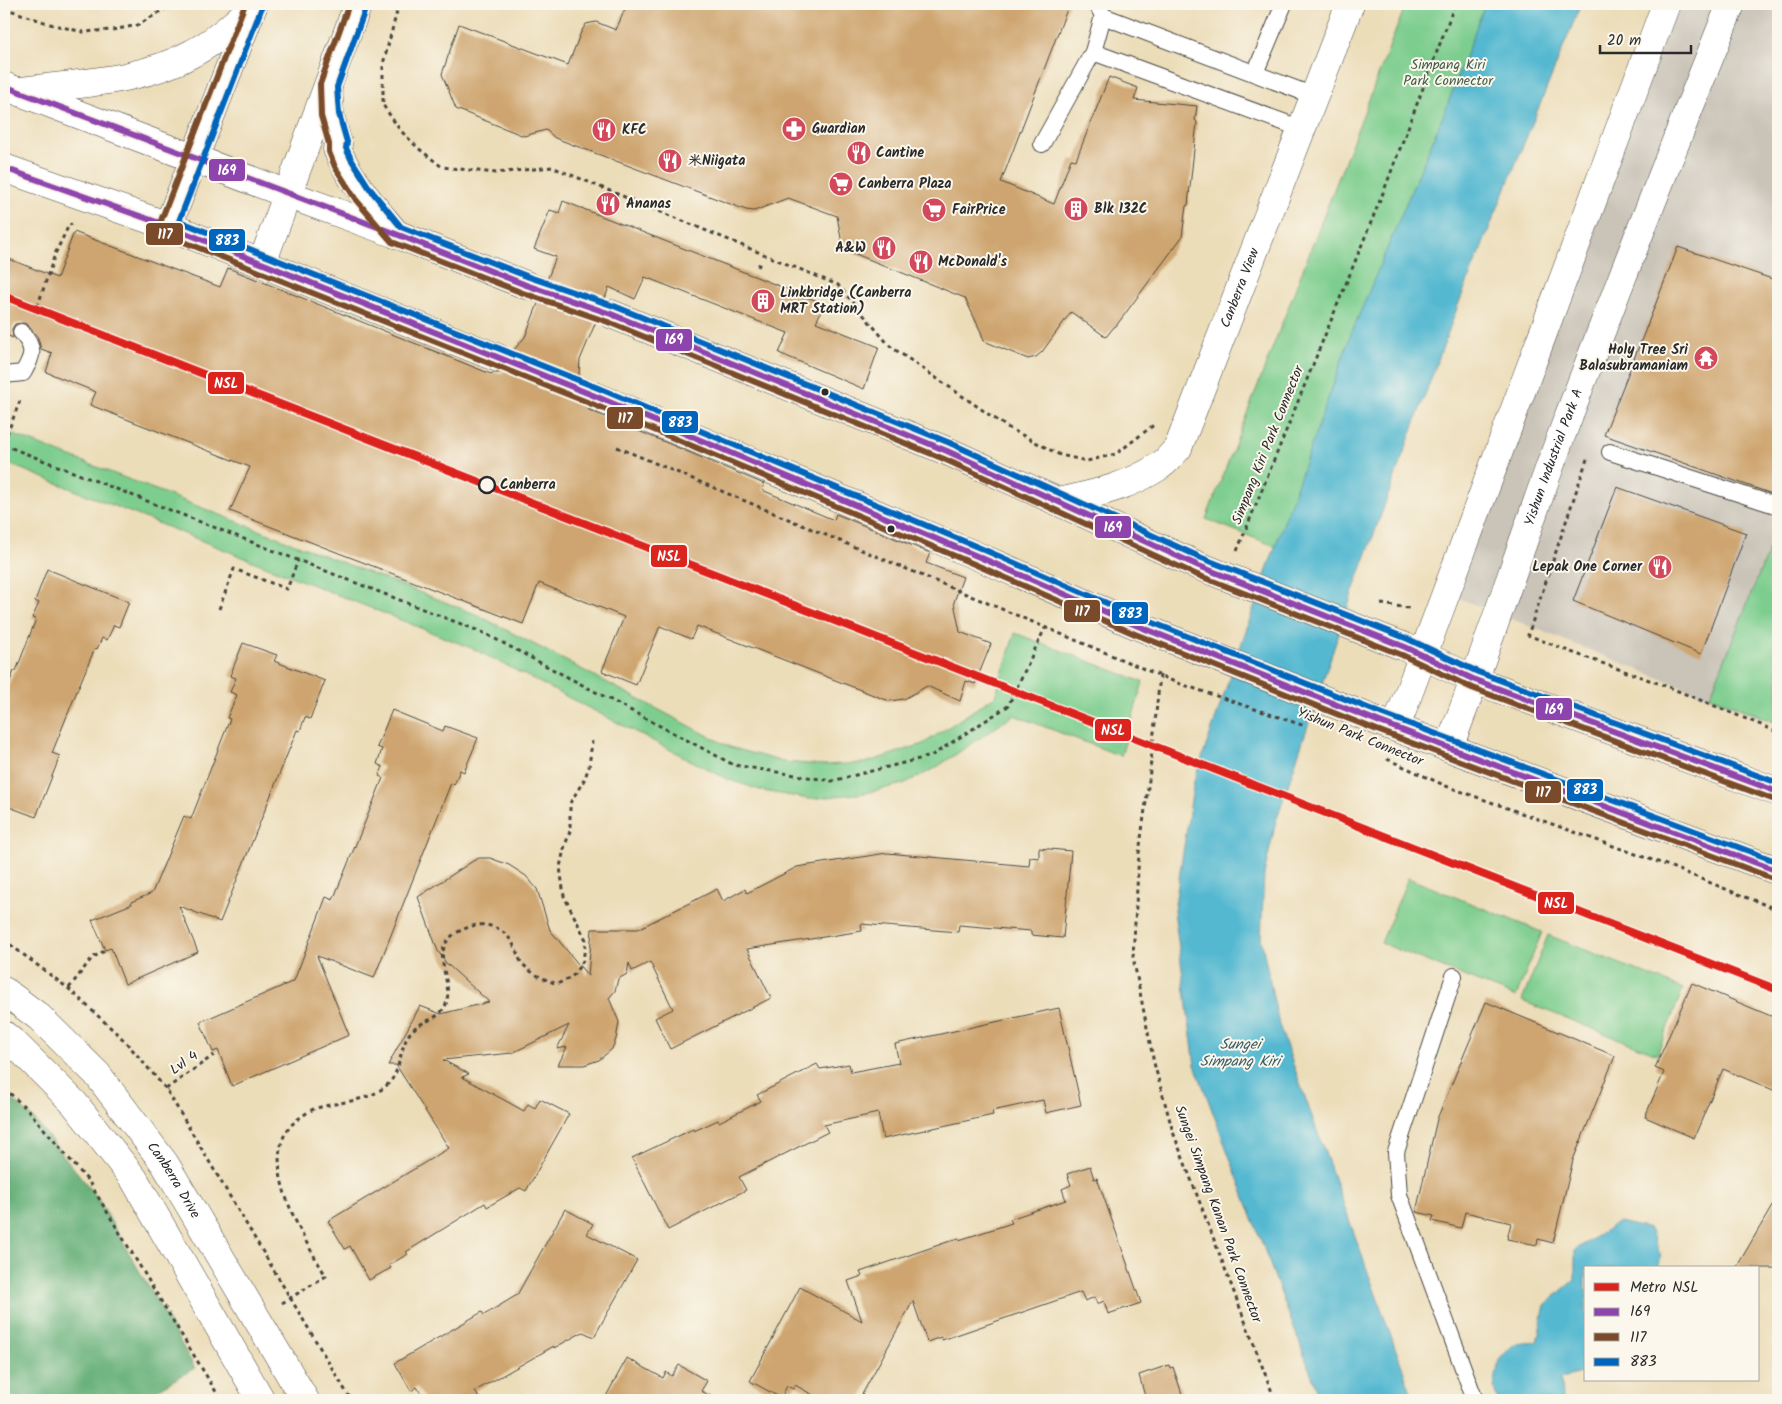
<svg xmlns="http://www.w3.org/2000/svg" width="1782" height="1404" viewBox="0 0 1782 1404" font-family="Kalam,'LXGW WenKai TC',sans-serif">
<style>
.industrial{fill:#c9c3b8}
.green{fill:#7dcd8e;stroke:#547c5c}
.forest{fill:#66b079;stroke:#486e52}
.water{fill:#52b8d0;stroke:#3e727e}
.building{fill:#cea570}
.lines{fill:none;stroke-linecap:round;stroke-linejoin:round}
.primary-tunnel{stroke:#c5b99d;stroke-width:28;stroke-dasharray:28 14;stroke-linecap:butt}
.lane-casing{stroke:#484640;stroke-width:18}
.street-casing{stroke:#484640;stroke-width:29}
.primary-casing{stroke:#484640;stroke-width:29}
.path{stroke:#484640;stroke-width:3;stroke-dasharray:4 4;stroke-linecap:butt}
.lane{stroke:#fff;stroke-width:16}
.street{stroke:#fff;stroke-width:28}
.primary{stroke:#fff;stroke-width:28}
.bus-1-casing{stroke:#fbf7ec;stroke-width:10}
.bus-2-casing{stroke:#fbf7ec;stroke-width:10}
.bus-3-casing{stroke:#fbf7ec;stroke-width:10}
.bus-1{stroke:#8e44ad;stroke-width:6}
.bus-2{stroke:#7a4b2a;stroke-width:6}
.bus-3{stroke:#0065bd;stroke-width:6}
.metro-1-casing{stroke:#fbf7ec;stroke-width:11}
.metro-1{stroke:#dc241f;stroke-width:8}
.bus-dot{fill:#2b2b2b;stroke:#fbf7ec;stroke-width:2}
.stop-dot{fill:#fbf7ec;stroke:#2b2b2b;stroke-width:2.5}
.labels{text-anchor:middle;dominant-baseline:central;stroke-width:4;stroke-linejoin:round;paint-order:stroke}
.park-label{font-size:14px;fill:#445c49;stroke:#fbf7ec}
.poi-label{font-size:14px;font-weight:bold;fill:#2b2b2b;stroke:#fbf7ec;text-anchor:start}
.street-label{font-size:14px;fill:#2b2b2b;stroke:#fbf7ec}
.stop-label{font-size:14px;font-weight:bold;fill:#2b2b2b;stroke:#fbf7ec;text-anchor:start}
.water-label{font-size:15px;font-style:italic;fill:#395c65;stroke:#fbf7ec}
.line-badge{stroke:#fbf7ec;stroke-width:2}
.badge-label{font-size:14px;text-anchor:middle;font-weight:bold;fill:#fff}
</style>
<rect width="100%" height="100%" fill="#fbf7ec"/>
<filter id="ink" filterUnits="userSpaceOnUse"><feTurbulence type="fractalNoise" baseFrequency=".02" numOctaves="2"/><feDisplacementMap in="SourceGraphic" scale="10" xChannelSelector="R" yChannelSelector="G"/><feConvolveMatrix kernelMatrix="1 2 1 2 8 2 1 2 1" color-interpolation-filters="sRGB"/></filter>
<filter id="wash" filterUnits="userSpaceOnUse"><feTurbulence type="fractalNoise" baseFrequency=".0096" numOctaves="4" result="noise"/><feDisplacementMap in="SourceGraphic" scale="20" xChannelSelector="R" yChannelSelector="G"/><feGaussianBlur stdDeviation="1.12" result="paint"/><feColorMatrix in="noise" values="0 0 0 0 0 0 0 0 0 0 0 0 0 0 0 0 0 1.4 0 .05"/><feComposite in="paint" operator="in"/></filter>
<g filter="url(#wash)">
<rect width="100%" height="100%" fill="#ecddb9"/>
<path class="industrial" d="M1669,4H1778V725L1441,591Z"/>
<g class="green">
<path d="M1406,4H1544L1323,565L1206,519Z"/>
<path d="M4,431L478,615L730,747L783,762L822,765L865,763L923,744L995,696L1015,633L1143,682L1121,756L1014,715L934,769L903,784L866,793L809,799L763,791L727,779L476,650L4,462Z"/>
<path d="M1774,537L1778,539V723L1710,696Z"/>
<path d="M1408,878L1542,932L1516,997L1381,943Z"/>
<path d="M1548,935L1683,989L1657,1054L1522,1001Z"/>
</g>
<path class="forest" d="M4,1092L33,1118L97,1197L195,1368L139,1400H4Z"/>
<g class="water">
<path d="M1485,4H1581L1460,300L1353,591L1276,821L1264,875L1261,939L1279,1025L1414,1400H1321L1195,1065L1174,911L1194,781L1269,564L1351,334L1445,111Z"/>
<path d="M1619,1222L1650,1229L1661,1257L1658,1268H1586V1372L1561,1378L1562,1400H1498L1494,1388L1499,1360L1514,1344L1537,1342L1545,1305L1575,1279V1250Z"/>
</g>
<g id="blocks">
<g class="building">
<path d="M627,4H1069L1001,182L1054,204L1071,159L1076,160L1109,77L1138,88L1134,100L1197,106L1195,120L1197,122L1188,205L1186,206L1182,237L1116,326L1114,327L1106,337L1071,312L1042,352L1036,357L1028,359L984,341L981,332L965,298L843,249L837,216L788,198L754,211L746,210L555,138L546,130L524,136L456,109L442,74L459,24L568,65L581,32L586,24L596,22L616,30Z"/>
<path d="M563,201L825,304L816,322L879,347L864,389L779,353L788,333L645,277L635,299L609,287L604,301L597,308V319L580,360L577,401L581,403L589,410L764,484L762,490L834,520L836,514L930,553L926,563L963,577L954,602L960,632L991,644L975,684L966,681L960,701L927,686L904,699L890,701L881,698L697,626L691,639L660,626L636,685L602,671L624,617L539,583L523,624L230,511L250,467L90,405L96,392L46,372L52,353L41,349L38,338L28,325L24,323L15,324L12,329L13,338L4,334V257L57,278L74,232L220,287L228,268L491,374L493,373H501L508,370L512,364L513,356L512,352L525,337L556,257L534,249L550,210L559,213Z"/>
<path d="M1678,247L1778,281V496L1604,435Z"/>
<path d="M1617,487L1746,533L1701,654L1573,601Z"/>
<path d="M47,569L129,602L119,627L114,625L107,640L102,638L97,649L95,648L79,686L52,753L60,756L36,817L4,805V696L14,671H16L36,619L32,618L39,603L35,601Z"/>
<path d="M243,643L277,655L274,661L325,681L310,719L305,717L300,731L297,730L220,922L179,906L198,952L125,984L111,948L105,950L92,920L132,904L131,902L152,893L184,816L191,819L230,719L227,718L237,695L230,692L236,678L230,676Z"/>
<path d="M392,710L443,731L445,726L478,738L464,772L460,770L454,785L451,783L374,978L317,956L349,1035L232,1086L218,1050L213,1052L200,1022L294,981L326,897L333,900L383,778L379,776L383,767L377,764L382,749L377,747Z"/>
<path d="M1039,848L1071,851L1063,938L1031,935V931L959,925L958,932L861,924L862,931L747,949L771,998L670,1049L655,1018L673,1009L650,962L632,971L629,963L627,974L618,979L615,991L609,998L619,1022L616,1039L612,1049L599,1060L584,1065H558L567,1047L557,1049L569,1025L512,1053L443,1060L469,1074L462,1077L524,1111L528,1104L535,1108L540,1099L569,1114L526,1191L520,1188L487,1207L485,1203L406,1252L408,1254L389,1265L391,1268L369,1280L350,1246L345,1249L328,1221L449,1148L396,1065H388L420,1006L441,1014L489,1002L446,963L438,951L418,897L473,861L479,858H490L509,865L526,876L537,889L550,930L588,976L592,929H638L717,889L723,901L745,889L747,893L797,867L887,853L1029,866L1030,857L1039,858Z"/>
<path d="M1692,983L1778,1019V1092L1723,1069L1694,1138L1645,1117L1664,1072L1655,1068Z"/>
<path d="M1486,1002L1615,1056L1573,1160L1553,1243L1538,1239L1537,1245L1507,1239L1511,1223L1465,1212L1461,1228L1432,1221L1434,1216L1416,1212L1437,1119Z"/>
<path d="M1059,1008L1081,1105L1046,1113L1043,1100L992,1111L993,1115L883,1139L878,1113L824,1125L828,1132L739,1177L746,1190L668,1230L632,1158L693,1129L694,1131L718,1120L719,1122L761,1101L757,1095L817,1064L820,1069L849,1064L851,1072L899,1063L895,1044Z"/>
<path d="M1090,1166L1094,1179L1097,1178L1141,1303L1108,1314L1104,1301L1097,1304L1095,1297L1085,1301L1081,1292L942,1340L941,1337L927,1342L913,1301L859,1400H822L795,1385L793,1389L787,1386L781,1398L750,1381L800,1287L862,1321L848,1281L862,1276L860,1272L959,1238V1240L1012,1223L1010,1219L1066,1200L1062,1189L1071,1185L1067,1174Z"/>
<path d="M1778,1196V1268H1736Z"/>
<path d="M565,1209L593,1224L587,1234L637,1260L594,1337L583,1332L554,1348V1346L475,1391L480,1400H425L417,1387L411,1391L395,1363L482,1312L484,1315L517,1295Z"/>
<path d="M627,1358L663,1378L666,1372L672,1376L679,1365L707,1381L701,1391L719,1400H604Z"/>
<path d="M1169,1365L1170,1368L1173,1367L1184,1400H1146L1139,1375Z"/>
</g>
</g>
</g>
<g filter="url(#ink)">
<use href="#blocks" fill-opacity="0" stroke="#484640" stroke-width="1"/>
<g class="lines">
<g class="primary-tunnel">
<path d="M526,285L611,314"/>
<path d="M498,358L595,396"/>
</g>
<defs>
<g id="lane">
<path d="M1103,16L1314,96"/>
<path d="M1093,52L1302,129"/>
<path d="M1255,73L1284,4"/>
<path d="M1042,144L1093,52L1103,16L1097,4"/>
<path d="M4,375L23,373C33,355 36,349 21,332"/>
<path d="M1610,452L1778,506"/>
<path d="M1454,976L1396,1152L1399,1195L1475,1400"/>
</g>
<g id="street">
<path d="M168,226L254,4"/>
<path d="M262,263L358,4"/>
<path id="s1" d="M1059,502C1093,494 1128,487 1158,467C1166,463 1172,454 1178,448L1350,4"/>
<path d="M1396,727L1666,4"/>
<path id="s2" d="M1449,747C1489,645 1522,541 1560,439C1615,293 1673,148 1731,4"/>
<path id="s3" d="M4,991L39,1017L97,1074L165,1164L305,1400"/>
<path d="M4,1035L15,1044L74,1103L134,1179L261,1400"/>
</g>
<g id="primary">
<path d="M4,86L303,200L396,234L526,285"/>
<path d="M328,86L330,115L338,144L337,149C350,181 374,207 396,234"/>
<path d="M21,91C78,83 141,82 193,53C216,41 235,24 253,6"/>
<path d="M4,168L168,226L498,358"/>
<path d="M611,314L947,451L1199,566L1405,647L1475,680L1778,792"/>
<path d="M595,396L977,556L1138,626L1380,722L1778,871"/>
</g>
</defs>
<use href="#lane" class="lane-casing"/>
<use href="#street" class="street-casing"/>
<use href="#primary" class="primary-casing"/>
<g class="path">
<path d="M399,4L383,64V105L400,130L418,148L442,167L496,173L552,167L838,285L890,346L1007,427L1060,455L1087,461L1116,454L1155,424"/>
<path d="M4,8L50,24L83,32L112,30L138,25L173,4"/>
<path d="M758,267L761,260"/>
<path d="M35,314L55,254L69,225L72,224"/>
<path d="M4,442L21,398"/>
<path d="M4,445L484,633L734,765L832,781L931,756L1008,706L1045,628"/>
<path d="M617,447L1175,682L1305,726"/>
<path d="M1587,459L1528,635L1571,652L1666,686L1778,732"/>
<path d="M1237,551L1385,188L1455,4"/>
<path d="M1381,604L1409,608"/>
<path d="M219,609L234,569L287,589L298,560"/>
<path d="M1160,675L1149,780L1139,853L1133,957L1154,1063L1173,1132L1275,1400"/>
<path d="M1387,759L1446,786L1669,866L1778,910"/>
<path d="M4,940L69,989L125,1041L166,1089L351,1400"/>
<path d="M69,988L92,958L106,950"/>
<path d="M4,1088L28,1110L89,1182L221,1400"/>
<path d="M166,1089L214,1055"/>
<path d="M282,1303L326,1276C303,1238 249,1151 301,1117C305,1114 309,1111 314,1109C337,1101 369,1103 388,1084C401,1072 399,1048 410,1033C418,1022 433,1021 441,1012C462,990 424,953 456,933C463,929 470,926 477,925C492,923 508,932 514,946C517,951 518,958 522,963C531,974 544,979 557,984L572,977L583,961L586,940L564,896L560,867L564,849L570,831V803L584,780L589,767L592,741"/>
</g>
<use href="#lane" class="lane"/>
<use href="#street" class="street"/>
<use href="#primary" class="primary"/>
<defs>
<g id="bus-1">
<path d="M4,86L396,234L526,285L611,314L947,451L1199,566L1405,647L1475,680L1778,792"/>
<path d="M4,168L168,226L595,396L977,556L1138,626L1380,722L1778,871"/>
</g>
<g id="bus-2">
<path d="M245,4L160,223V229L164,234L592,404L974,564L1135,634L1377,730L1775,879"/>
<path d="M349,4L320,84L321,116L329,144V152L335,167L356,200L392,242L523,293L608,322L944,459L1195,574L1402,655L1472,688L1775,800"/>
</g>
<g id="bus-3">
<path d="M262,7L179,221L598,388L980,548L1141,618L1383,714L1778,862"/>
<path d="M366,7L337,87L339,114L347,142L346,148L351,159L370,189L401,227L529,277L614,306L950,443L1202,558L1408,639L1478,672L1778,783"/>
</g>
</defs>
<use href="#bus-1" class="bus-1-casing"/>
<use href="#bus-2" class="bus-2-casing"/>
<use href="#bus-3" class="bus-3-casing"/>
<use href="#bus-1" class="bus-1"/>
<use href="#bus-2" class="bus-2"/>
<use href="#bus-3" class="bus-3"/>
<defs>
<path id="metro-1" d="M4,296L1778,990"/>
</defs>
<use href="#metro-1" class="metro-1-casing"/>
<use href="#metro-1" class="metro-1"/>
</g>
</g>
<defs>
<symbol id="pharmacy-disc" viewBox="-11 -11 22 22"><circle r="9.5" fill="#d1495b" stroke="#fbf7ec"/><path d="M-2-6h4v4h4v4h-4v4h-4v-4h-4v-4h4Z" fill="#fff"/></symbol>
<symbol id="restaurant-disc" viewBox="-11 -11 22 22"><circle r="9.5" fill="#d1495b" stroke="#fbf7ec"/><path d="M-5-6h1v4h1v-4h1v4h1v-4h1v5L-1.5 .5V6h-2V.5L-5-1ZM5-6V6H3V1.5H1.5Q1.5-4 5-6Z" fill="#fff"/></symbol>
<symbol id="supermarket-disc" viewBox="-11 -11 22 22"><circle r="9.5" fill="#d1495b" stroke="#fbf7ec"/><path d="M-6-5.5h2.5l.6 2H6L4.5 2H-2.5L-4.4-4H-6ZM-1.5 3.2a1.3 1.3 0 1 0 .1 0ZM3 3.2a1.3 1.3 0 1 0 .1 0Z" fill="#fff"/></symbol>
<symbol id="building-disc" viewBox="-11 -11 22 22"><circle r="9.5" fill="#d1495b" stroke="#fbf7ec"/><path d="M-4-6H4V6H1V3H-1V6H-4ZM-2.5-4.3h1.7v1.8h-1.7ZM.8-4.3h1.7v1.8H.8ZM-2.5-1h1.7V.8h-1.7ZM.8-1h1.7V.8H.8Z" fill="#fff"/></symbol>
<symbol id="temple-disc" viewBox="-11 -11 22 22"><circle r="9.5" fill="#d1495b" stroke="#fbf7ec"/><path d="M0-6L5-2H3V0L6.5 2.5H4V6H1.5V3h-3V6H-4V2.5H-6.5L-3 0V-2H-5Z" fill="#fff"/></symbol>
</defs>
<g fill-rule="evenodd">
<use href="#pharmacy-disc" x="780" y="115" width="28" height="28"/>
<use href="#restaurant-disc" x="590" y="116" width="28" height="28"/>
<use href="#restaurant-disc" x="845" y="139" width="28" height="28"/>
<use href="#restaurant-disc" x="656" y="147" width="28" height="28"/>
<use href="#supermarket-disc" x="827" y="170" width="28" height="28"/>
<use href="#restaurant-disc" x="594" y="190" width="28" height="28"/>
<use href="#building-disc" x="1062" y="195" width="28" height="28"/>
<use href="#supermarket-disc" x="920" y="196" width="28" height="28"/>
<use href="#restaurant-disc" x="870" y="234" width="28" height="28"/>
<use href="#restaurant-disc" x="907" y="248" width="28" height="28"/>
<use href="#building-disc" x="749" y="287" width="28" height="28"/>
<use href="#temple-disc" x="1692" y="344" width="28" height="28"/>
<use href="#restaurant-disc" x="1646" y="553" width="28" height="28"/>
</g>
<g class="bus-dot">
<circle cx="825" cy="392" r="4.5"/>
<circle cx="891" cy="529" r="4.5"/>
</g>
<circle class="stop-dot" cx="487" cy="485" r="8"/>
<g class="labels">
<g class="park-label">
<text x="1448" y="65">Simpang Kiri<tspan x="1448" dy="16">Park Connector</tspan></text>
</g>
<g class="poi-label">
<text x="812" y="129">Guardian</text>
<text x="622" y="130">KFC</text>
<text x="876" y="153">Cantine</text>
<text x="688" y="161">米Niigata</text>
<text x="858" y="184">Canberra Plaza</text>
<text x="626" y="204">Ananas</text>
<text x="1094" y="209">Blk 132C</text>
<text x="952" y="210">FairPrice</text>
<text x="866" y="248" text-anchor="end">A&amp;W</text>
<text x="938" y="262">McDonald's</text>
<text x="780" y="293">Linkbridge (Canberra<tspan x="780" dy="16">MRT Station)</tspan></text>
<text x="1688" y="350" text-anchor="end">Holy Tree Sri<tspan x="1688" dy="16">Balasubramaniam</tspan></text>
<text x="1642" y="567" text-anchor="end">Lepak One Corner</text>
</g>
<g class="street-label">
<text stroke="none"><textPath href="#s1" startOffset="305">Canberra View</textPath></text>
<text transform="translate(1268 445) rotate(-68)">Simpang Kiri Park Connector</text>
<text stroke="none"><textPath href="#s2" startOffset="308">Yishun Industrial Park A</textPath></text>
<text transform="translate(1360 737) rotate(22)">Yishun Park Connector</text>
<text transform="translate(184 1063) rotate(-35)">Lvl 4</text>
<text stroke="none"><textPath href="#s3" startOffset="256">Canberra Drive</textPath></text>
<text transform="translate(1218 1214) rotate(70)">Sungei Simpang Kanan Park Connector</text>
</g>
<g class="stop-label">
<text x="500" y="485">Canberra</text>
</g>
<g class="water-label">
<text x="1240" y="1045">Sungei<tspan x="1240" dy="17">Simpang Kiri</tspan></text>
</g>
</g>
<g class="line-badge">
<rect x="208" y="158" width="38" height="24" rx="5" fill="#8e44ad"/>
<rect x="145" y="222" width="39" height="24" rx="5" fill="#7a4b2a"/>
<rect x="208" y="228" width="38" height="24" rx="5" fill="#0065bd"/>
<rect x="655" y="328" width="38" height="24" rx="5" fill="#8e44ad"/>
<rect x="207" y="371" width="38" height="24" rx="5" fill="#dc241f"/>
<rect x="606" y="406" width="38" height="24" rx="5" fill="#7a4b2a"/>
<rect x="661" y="410" width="38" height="24" rx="5" fill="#0065bd"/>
<rect x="1094" y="515" width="38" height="24" rx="5" fill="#8e44ad"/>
<rect x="650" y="544" width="38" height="24" rx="5" fill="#dc241f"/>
<rect x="1063" y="599" width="38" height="24" rx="5" fill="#7a4b2a"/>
<rect x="1111" y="601" width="38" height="24" rx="5" fill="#0065bd"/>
<rect x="1535" y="697" width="38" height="24" rx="5" fill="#8e44ad"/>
<rect x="1094" y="718" width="38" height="24" rx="5" fill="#dc241f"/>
<rect x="1566" y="778" width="38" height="24" rx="5" fill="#0065bd"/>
<rect x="1524" y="780" width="38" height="24" rx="5" fill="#7a4b2a"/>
<rect x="1537" y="891" width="38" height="24" rx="5" fill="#dc241f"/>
</g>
<g class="badge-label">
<text x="227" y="175">169</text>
<text x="165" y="239">117</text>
<text x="227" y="245">883</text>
<text x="674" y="344">169</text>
<text x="226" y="388">NSL</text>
<text x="625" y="423">117</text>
<text x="680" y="427">883</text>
<text x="1113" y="532">169</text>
<text x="669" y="561">NSL</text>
<text x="1082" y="616">117</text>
<text x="1130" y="618">883</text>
<text x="1554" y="714">169</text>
<text x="1113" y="735">NSL</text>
<text x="1585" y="794">883</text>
<text x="1543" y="797">117</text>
<text x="1556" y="908">NSL</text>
</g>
<rect width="1782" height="1404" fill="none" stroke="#fbf7ec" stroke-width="20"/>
<rect x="1584" y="1266" width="175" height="115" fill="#fbf7ec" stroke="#a8a59f"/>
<rect x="1594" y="1283" width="25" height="8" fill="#dc241f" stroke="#a8a59f"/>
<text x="1630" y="1292" font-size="15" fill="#2b2b2b">Metro NSL</text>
<rect x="1594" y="1308" width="25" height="8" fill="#8e44ad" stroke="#a8a59f"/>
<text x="1630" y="1316" font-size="15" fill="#2b2b2b">169</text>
<rect x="1594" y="1333" width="25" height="8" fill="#7a4b2a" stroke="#a8a59f"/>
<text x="1630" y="1342" font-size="15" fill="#2b2b2b">117</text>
<rect x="1594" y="1358" width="25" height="8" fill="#0065bd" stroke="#a8a59f"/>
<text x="1630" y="1366" font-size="15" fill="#2b2b2b">883</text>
<path d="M1600 45v8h91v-8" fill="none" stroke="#2b2b2b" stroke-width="2.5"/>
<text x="1607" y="45" font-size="15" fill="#2b2b2b" stroke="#fbf7ec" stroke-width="4" paint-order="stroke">20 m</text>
</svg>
